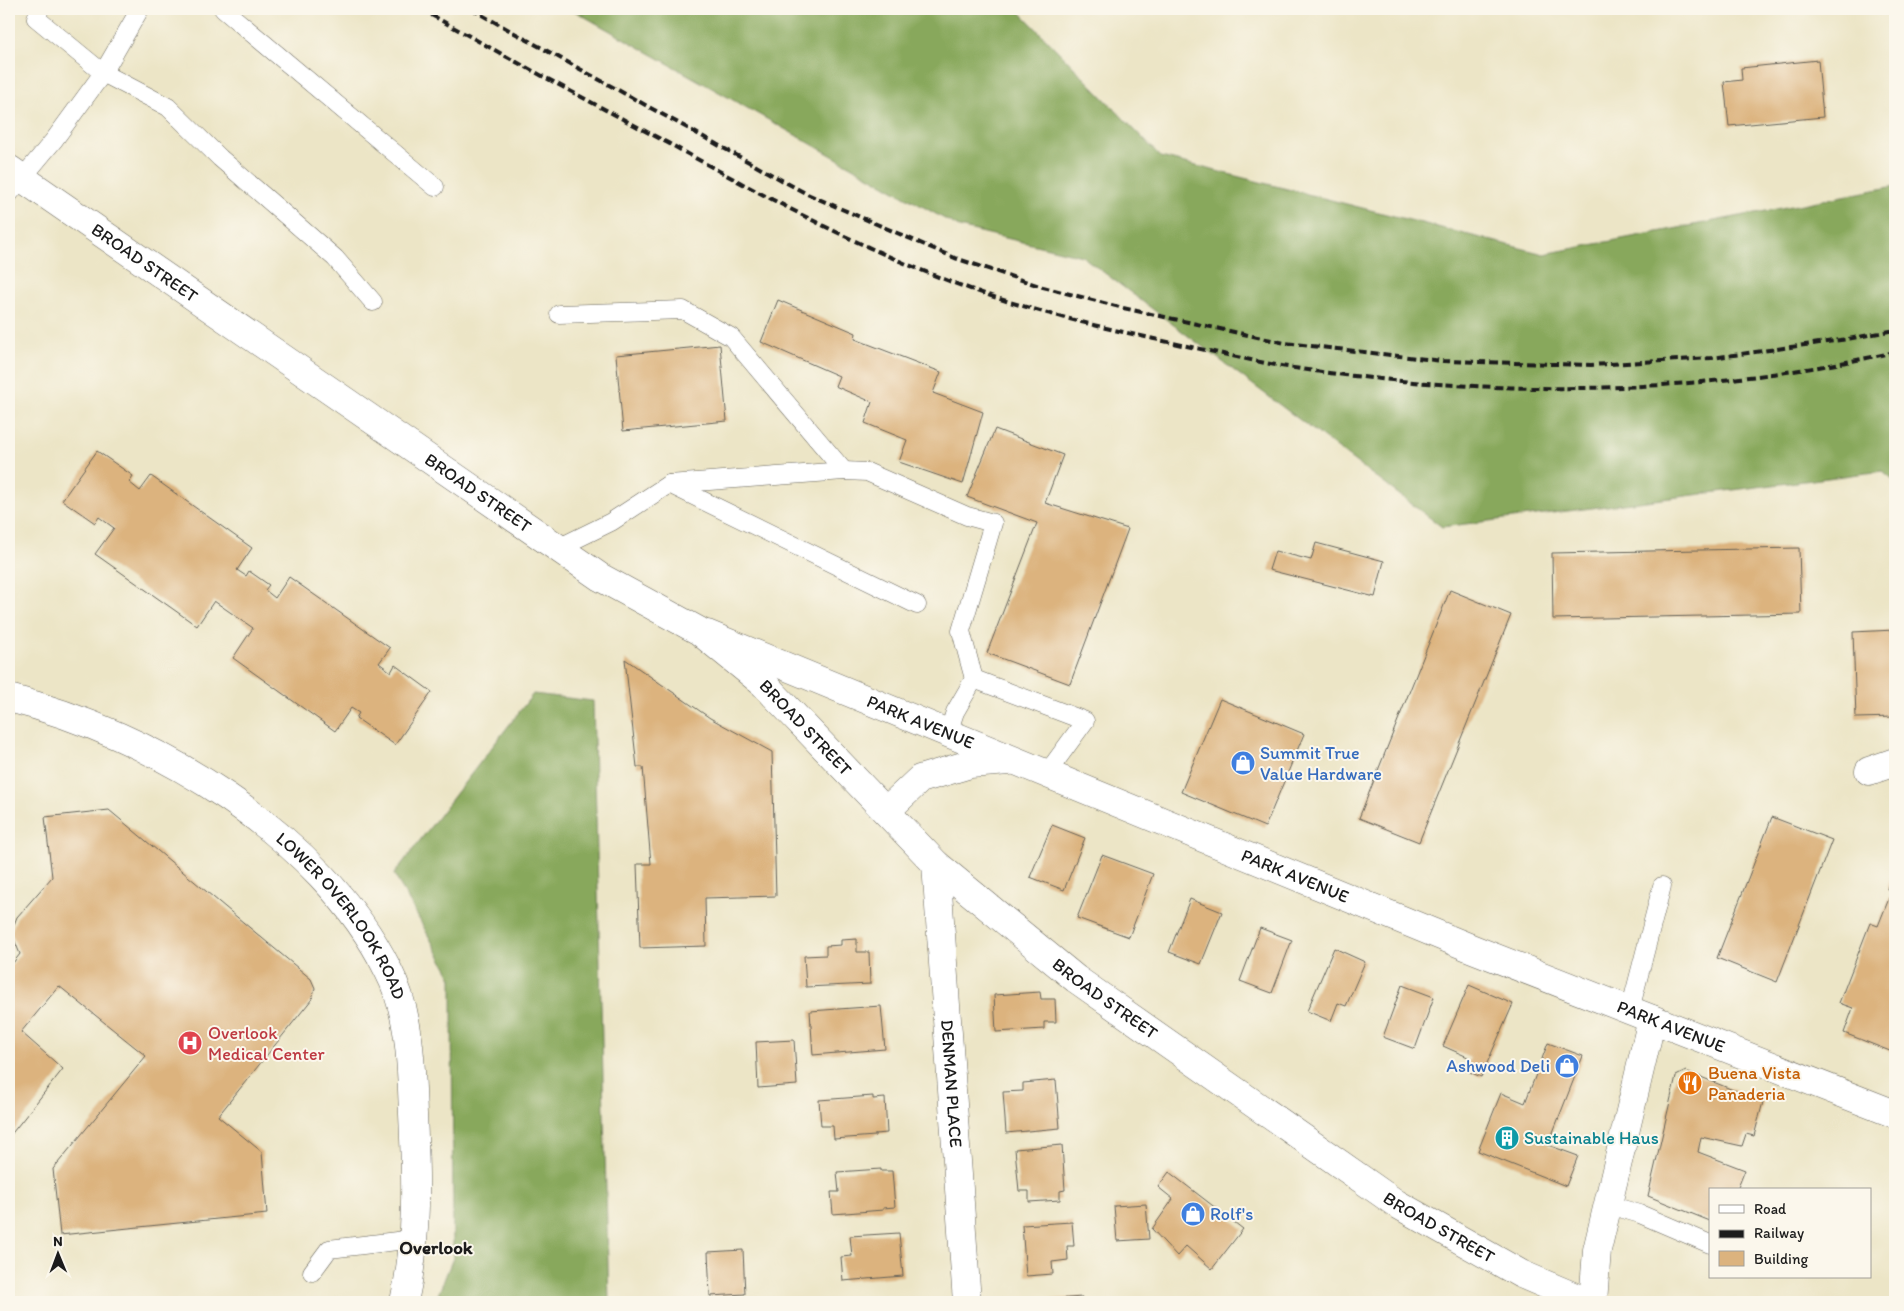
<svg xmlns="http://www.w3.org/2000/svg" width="1904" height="1311" viewBox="0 0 1904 1311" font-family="Itim,sans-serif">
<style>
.forest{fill:#88a85c;stroke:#52623c}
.building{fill:#dcb37e}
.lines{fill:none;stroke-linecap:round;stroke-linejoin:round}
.lane-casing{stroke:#656258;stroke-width:19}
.street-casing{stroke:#656258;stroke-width:29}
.secondary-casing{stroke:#656258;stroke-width:29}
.lane{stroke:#fff;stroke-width:18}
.street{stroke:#fff;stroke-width:28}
.secondary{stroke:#fff;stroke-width:28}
.rail{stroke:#1c1c1c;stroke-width:4;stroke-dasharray:8 4;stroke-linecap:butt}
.labels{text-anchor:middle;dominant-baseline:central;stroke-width:4;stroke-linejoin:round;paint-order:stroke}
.street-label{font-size:18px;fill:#1c1c1c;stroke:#fbf7ec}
.shop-label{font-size:18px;fill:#366cbe;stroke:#fbf7ec;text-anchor:start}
.health-label{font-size:18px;fill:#be3a42;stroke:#fbf7ec;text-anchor:start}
.food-label{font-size:18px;fill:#c56008;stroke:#fbf7ec;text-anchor:start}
.culture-label{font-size:18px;fill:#0d838f;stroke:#fbf7ec;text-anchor:start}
.neighbourhood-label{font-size:19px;font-weight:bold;fill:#1c1c1c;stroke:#fbf7ec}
</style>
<rect width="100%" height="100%" fill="#fbf7ec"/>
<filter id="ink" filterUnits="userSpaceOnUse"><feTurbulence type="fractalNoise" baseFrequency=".02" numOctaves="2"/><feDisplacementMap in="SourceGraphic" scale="10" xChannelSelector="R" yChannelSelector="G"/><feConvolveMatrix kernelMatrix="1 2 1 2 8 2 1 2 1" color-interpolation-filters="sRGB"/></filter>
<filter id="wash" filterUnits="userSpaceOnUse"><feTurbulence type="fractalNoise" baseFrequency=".0096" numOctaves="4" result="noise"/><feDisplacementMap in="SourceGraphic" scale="20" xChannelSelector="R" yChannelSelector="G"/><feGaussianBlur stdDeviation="1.12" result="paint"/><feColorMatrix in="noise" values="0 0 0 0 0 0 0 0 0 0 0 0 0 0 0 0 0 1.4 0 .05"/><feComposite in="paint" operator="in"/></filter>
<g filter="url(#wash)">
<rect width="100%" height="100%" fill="#ece5c6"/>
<g class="forest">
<path d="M571,9H1017L1161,157L1544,254L1895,186V481L1883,471L1442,527L1082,256L959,227Z"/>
<path d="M533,694L593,701L609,1302H435L453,1258L452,978L394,874Z"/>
</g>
<g id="blocks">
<g class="building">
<path d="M1818,60L1823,117L1729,126L1724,82L1742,80L1741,68Z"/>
<path d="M778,300L856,333L855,339L941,372L933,393L983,412L963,484L899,462L907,440L865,423L872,402L835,386L839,376L761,342Z"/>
<path d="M720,345L727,421L623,431L616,355Z"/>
<path d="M995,429L1063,455L1045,503L1128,529L1070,684L987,653L1037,523L967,497Z"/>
<path d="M97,451L133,476L129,482L140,491L151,476L252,548L237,570L246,576L249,571L269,585L265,590L275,598L289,577L390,648L379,663L391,672L395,665L432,692L395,745L356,718L359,713L351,708L335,731L233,658L253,628L214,601L197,626L95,554L114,528L99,517L95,523L62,500Z"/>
<path d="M1316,543L1384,561L1375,597L1269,570L1275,551L1311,560Z"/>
<path d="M1799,548L1801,614L1553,619L1552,553Z"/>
<path d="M1450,590L1511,615L1419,842L1359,818Z"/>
<path d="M1895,630V717L1856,718L1853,632Z"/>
<path d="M625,659L710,718L772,752L776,896L705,898L706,946L640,948L637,864H651L643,767H637Z"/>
<path d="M1220,699L1304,734L1265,827L1181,792Z"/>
<path d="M109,810L311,979L315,988L312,999L218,1116L262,1152L267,1214L60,1235L53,1169L146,1056L59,986L21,1032L63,1069L9,1137V968L20,954L11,932L17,917L52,877L45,817Z"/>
<path d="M1772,817L1832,840L1777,982L1717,958Z"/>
<path d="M1052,825L1085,838L1064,890L1030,877Z"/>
<path d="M1102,855L1153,874L1129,937L1077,918Z"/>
<path d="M1891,878L1895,879V1053L1844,1033L1853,1008L1839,1003L1870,923L1878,926L1892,891L1887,889Z"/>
<path d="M1190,899L1222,912L1201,964L1169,952Z"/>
<path d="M1260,928L1292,940L1272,993L1240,981Z"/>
<path d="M857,939V952H869L870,984L806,987L804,956L826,955V946L841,945V940Z"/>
<path d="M1334,948L1365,962L1346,1006L1338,1003L1331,1021L1307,1011Z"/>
<path d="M1402,985L1434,997L1415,1049L1383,1037Z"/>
<path d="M1469,985L1513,1004L1481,1077L1465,1070L1470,1058L1443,1046Z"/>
<path d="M1040,992L1041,999H1055L1056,1022H1044V1029L996,1032L994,995Z"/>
<path d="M881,1006L885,1049L813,1055L810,1011Z"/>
<path d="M794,1040L797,1085L758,1088L756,1042Z"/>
<path d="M1548,1043L1583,1056L1548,1145L1578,1156L1566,1186L1478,1151L1501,1093L1525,1103Z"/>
<path d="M1686,1071L1763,1102L1754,1136L1746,1134L1742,1146L1701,1137L1698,1152L1745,1170L1737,1190H1710V1221L1648,1196L1676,1076Z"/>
<path d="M1056,1080L1060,1128L1006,1133L1003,1092L1023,1091V1083Z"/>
<path d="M873,1096V1099L885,1098L887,1133L875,1134V1136L834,1139L833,1126H821L819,1100Z"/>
<path d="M1062,1145L1065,1190L1060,1191V1200L1029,1202V1191H1019L1015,1149Z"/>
<path d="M881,1169V1171H892L895,1207L883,1208V1210L833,1214L831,1192H839L837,1172Z"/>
<path d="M1169,1172L1243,1229L1212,1269L1186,1246L1177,1256L1152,1229L1173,1199L1158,1187Z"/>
<path d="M1146,1204L1149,1239L1117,1241L1114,1206Z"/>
<path d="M1072,1222L1074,1246H1067L1068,1260L1052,1262L1053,1274L1026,1276L1022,1225Z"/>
<path d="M899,1233L903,1276L843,1281L841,1257L852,1256L850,1236Z"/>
<path d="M743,1250L745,1294L710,1296L708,1252Z"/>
<path d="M1082,1297V1302H1029V1301Z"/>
</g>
</g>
</g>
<g filter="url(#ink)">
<use href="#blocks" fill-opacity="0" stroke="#656258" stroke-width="1"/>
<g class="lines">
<defs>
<g id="lane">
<path d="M40,9L36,18L103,73L168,107L220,158L335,258L373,302"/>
<path d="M223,9L435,187"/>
<path d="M9,194L54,140L103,73L140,9"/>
<path d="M559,314L683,310L731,337L844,471"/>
<path d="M669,484L844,471L867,472L967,516L993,523L961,631L974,679"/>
<path d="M558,548L611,522L669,484L917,605"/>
<path d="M948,733L955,712L974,679L1085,721L1047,773"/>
<path d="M1630,1010L1662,886"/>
<path d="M1609,1205L1640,1214L1710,1244"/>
<path d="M312,1272L329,1249L414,1239"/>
</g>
<g id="street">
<path id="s1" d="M707,634L1473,949L1895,1114"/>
<path id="s2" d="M9,698C152,734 321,834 388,970C411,1014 411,1066 413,1114C416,1178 418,1240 404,1302"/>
<path d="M1869,771L1895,762"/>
<path d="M886,811L920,779L970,764L1009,761"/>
<path id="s3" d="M936,864L967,1302"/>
<path d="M1593,1302L1597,1250L1652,1019"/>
</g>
<g id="secondary">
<path id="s4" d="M9,169L600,577L699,631L764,684L936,864L1076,979L1397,1204L1521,1274L1587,1302"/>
</g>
</defs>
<use href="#lane" class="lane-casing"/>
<use href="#street" class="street-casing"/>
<use href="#secondary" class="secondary-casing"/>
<use href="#lane" class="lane"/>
<use href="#street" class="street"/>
<use href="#secondary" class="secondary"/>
<g class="rail">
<path d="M421,9C502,55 585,99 668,143C759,193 851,244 949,281C1024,310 1103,328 1182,345C1215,352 1248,360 1281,366C1484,398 1695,397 1895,352"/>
<path d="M471,9L807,194L955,258L1043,287L1123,308L1285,343L1443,361L1591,365L1712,358L1848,339L1895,330"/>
</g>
</g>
</g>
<defs>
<symbol id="shop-disc" viewBox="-11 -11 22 22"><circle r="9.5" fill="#3f7fe0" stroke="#fbf7ec"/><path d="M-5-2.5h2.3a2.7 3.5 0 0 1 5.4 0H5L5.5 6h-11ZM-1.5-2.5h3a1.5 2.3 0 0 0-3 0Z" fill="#fff"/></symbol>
<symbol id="hospital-disc" viewBox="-11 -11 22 22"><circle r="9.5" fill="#e0444e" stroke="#fbf7ec"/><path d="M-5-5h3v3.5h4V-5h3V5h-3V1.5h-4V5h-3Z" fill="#fff"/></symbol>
<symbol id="restaurant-disc" viewBox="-11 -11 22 22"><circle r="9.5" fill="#e8710a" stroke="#fbf7ec"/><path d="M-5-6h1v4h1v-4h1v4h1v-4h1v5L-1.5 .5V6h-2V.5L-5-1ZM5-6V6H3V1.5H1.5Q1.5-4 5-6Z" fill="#fff"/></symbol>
<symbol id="building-disc" viewBox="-11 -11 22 22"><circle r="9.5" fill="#0f9aa8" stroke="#fbf7ec"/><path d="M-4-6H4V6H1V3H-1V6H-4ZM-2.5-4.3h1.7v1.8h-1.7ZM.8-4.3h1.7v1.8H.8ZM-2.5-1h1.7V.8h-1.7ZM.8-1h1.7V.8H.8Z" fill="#fff"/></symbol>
</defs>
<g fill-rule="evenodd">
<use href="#shop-disc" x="1229" y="749" width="28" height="28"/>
<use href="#hospital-disc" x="176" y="1029" width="28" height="28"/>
<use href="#shop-disc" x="1553" y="1052" width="28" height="28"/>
<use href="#restaurant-disc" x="1676" y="1069" width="28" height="28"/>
<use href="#building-disc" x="1493" y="1124" width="28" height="28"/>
<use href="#shop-disc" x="1179" y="1200" width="28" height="28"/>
</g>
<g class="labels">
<g class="street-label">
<text stroke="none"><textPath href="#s4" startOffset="165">BROAD STREET</textPath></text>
<text stroke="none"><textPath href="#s4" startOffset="570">BROAD STREET</textPath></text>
<text stroke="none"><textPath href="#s1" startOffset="231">PARK AVENUE</textPath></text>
<text stroke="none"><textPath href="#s4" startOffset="975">BROAD STREET</textPath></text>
<text stroke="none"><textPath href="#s1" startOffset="636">PARK AVENUE</textPath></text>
<text stroke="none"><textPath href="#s2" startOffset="408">LOWER OVERLOOK ROAD</textPath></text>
<text stroke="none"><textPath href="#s4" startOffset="1380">BROAD STREET</textPath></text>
<text stroke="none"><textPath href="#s1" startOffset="1041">PARK AVENUE</textPath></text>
<text stroke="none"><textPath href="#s3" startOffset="220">DENMAN PLACE</textPath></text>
<text stroke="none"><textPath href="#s4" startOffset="1785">BROAD STREET</textPath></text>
</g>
<g class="shop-label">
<text x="1260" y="753">Summit True<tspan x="1260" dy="21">Value Hardware</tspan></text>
<text x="1550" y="1066" text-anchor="end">Ashwood Deli</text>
<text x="1210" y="1214">Rolf's</text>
</g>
<g class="health-label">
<text x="208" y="1033">Overlook<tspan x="208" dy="21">Medical Center</tspan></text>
</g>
<g class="food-label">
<text x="1708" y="1073">Buena Vista<tspan x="1708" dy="21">Panaderia</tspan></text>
</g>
<g class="culture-label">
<text x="1524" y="1138">Sustainable Haus</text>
</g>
<g class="neighbourhood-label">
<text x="436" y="1247">Overlook</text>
</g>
</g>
<rect width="1904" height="1311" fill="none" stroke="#fbf7ec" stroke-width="30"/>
<rect x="1709" y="1188" width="162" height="90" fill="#fbf7ec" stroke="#a29f99"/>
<rect x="1719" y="1205" width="25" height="8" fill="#ffffff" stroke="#a29f99"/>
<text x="1754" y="1214" font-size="15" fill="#1c1c1c">Road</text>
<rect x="1719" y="1230" width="25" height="8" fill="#1c1c1c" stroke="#a29f99"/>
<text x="1754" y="1238" font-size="15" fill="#1c1c1c">Railway</text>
<rect x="1719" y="1251" width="25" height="15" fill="#dcb37e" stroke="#a29f99"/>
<text x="1754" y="1264" font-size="15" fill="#1c1c1c">Building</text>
<g transform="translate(58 1254) rotate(359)" stroke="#fbf7ec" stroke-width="4" paint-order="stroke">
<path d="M0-4L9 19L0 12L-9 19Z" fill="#1c1c1c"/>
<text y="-8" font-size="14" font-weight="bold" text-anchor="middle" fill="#1c1c1c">N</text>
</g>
</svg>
